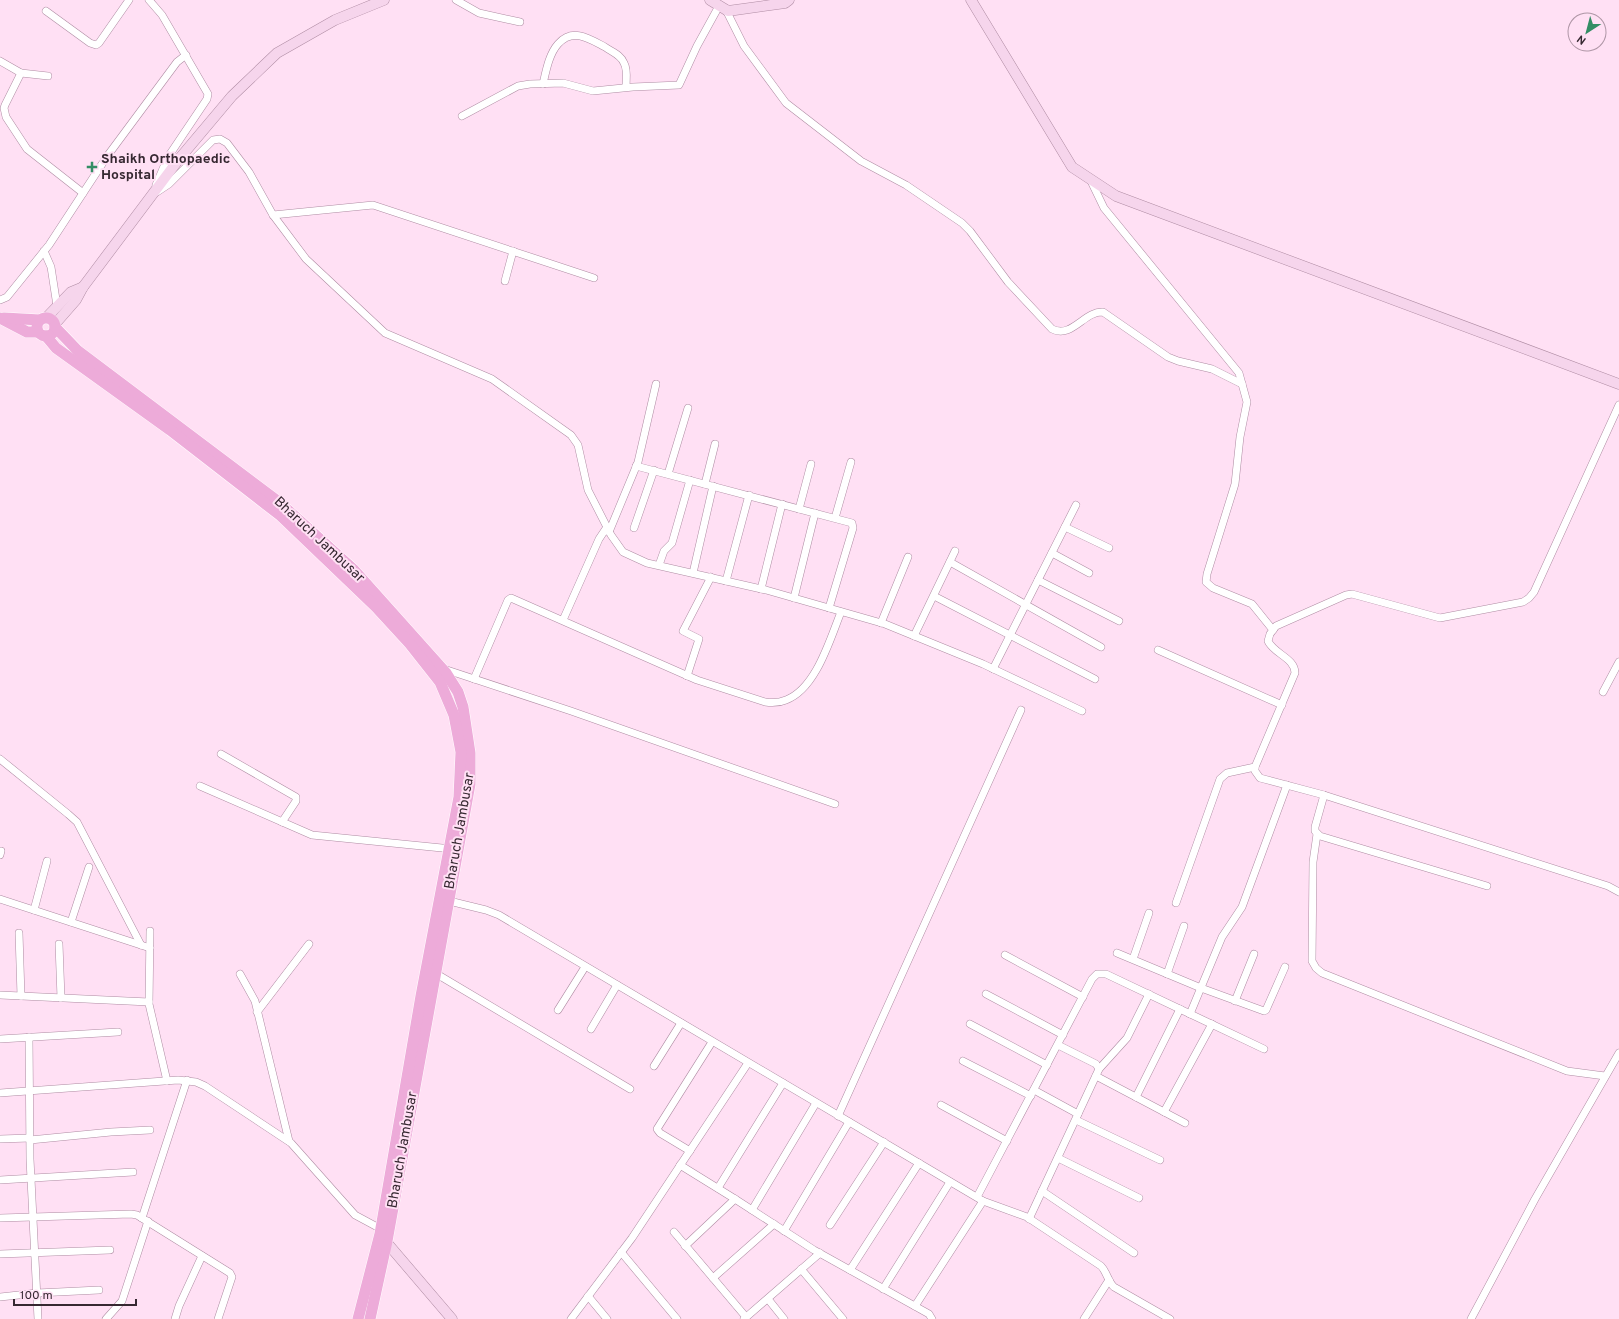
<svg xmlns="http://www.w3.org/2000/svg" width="1619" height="1319" viewBox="0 0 1619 1319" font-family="Overpass,sans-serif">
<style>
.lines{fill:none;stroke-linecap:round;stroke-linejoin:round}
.street-casing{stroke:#af8ca3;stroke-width:8}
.secondary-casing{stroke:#af8ca3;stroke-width:11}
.primary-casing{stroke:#fff;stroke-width:12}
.street{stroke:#fff;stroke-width:7}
.secondary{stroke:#f6d5ec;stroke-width:10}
.primary{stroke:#edabd9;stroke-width:11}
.poi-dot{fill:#338d64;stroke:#ffe0f4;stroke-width:1.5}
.labels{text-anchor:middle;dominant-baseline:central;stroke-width:4;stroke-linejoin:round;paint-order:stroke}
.poi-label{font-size:14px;font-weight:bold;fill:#362831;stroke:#ffe0f4;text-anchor:start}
.street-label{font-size:14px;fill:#362831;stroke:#ffe0f4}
</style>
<rect width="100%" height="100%" fill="#ffe0f4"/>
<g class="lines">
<defs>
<g id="street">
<path d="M149,0L162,15L208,94L207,99L168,157L156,185"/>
<path d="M456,0L479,13L520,22"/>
<path d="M726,10L744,46L786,103L861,161L906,185L962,223L970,231L1008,282L1052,329C1072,339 1084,311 1103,312L1168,357L1178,361L1212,369L1242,384"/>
<path d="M46,11L90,43L96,45L99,43L129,0"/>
<path d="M0,61L21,73L48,76"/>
<path d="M21,73L5,105L4,108L6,117L27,149L83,193"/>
<path d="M543,84C546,71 549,54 558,44C573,27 590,39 605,47C612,52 621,55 624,63C628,70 626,80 626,87"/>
<path d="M462,116L518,86L530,84L563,83L593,91L633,87L679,85L697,46L719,6"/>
<path d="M1090,179L1104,208L1239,373L1247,402L1240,437L1235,484L1207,574L1206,582L1213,588L1252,604L1273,630"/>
<path d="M157,192L169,184L213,140L220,139L227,143L249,172L273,215L306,259L385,333L492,379L571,435L578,445L588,490L611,535L623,552L647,563L766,590L885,624L983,664L1082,711"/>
<path d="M273,215L373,205L594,278"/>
<path d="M44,251L51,267L57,306"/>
<path d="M505,281L513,251"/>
<path d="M0,300L7,297L49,245L108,155L177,62L186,55"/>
<path d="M1619,405L1534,592L1529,598L1523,602L1440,618L1352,594L1346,595L1276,626L1270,634L1268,641C1274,654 1295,658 1295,673L1255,767V771L1260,778L1324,795L1608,886L1619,892"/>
<path d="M636,466L852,523L853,528L829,608"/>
<path d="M668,474L688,408"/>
<path d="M705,484L715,444"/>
<path d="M799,509L811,464"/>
<path d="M835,518L851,462"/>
<path d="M1065,527L1109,548"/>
<path d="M634,528L654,470"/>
<path d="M609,532L638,462L656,384"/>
<path d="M1052,553L1089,573"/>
<path d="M950,562L1101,647"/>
<path d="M659,565L664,551L672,543L690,480"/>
<path d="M693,573L713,486"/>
<path d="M1038,580L1119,621"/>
<path d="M726,581L749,495"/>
<path d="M761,589L782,504"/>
<path d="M934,596L1095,679"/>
<path d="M794,598L815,513"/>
<path d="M563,620L599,539L607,527"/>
<path d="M881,623L908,557"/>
<path d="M914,636L955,551"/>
<path d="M1158,650L1282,705"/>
<path d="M444,669L571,711L835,804"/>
<path d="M993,669L1076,505"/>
<path d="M687,676L699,639L683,631L711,577"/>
<path d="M474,679L508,600L511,598L697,680L765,702C772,703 779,703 786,700C816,689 830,639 841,612"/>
<path d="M1603,692L1619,662"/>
<path d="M221,754L296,797V801L282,822"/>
<path d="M0,759L68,814L77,822L141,945"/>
<path d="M200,786L312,835L452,849"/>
<path d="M1324,795L1315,827V831L1320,836L1487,886"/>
<path d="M1317,834L1313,862L1312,961L1316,968L1322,973L1567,1071L1605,1076"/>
<path d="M0,855L1,851"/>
<path d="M0,899L150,948"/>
<path d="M445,900L486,910L499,915L983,1201L1027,1217L1101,1266C1107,1272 1108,1282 1114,1287L1170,1319"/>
<path d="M1176,903L1220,779L1227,773L1255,767"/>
<path d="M34,910L47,861"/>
<path d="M71,922L89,867"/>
<path d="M150,931L149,1004L167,1081"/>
<path d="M19,933L21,996"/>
<path d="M59,944L61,998"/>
<path d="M1117,953L1201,988L1264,1011L1266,1010L1285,967"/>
<path d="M1005,955L1083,997"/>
<path d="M1133,959L1149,913"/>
<path d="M435,973L630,1089"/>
<path d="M240,974L255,1001L289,1141"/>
<path d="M1167,974L1184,926"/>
<path d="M986,994L1063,1035"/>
<path d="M0,995L149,1002"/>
<path d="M1235,1001L1254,954"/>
<path d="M558,1010L585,967"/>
<path d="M257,1012L309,944"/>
<path d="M1190,1014L1222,937L1242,907L1287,785"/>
<path d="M970,1024L1047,1065"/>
<path d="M591,1029L617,985"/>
<path d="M29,1037L30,1159L38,1319"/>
<path d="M0,1039L118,1032"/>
<path d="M963,1061L1031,1096"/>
<path d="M654,1066L681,1023"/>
<path d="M1099,1069L1127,1038L1149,994"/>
<path d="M1096,1076L1185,1123"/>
<path d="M1034,1090L1078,1114"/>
<path d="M0,1093L178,1080L196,1082L205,1086L291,1143L355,1215L381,1229"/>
<path d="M1136,1097L1180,1009"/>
<path d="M941,1105L1007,1141"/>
<path d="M1164,1112L1212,1024"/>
<path d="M838,1116L1021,710"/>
<path d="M1076,1120L1160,1160"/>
<path d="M0,1139L30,1138"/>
<path d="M30,1140L111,1132L150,1130"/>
<path d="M690,1151L660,1133L657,1129L712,1042"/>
<path d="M1058,1158L1139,1198"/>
<path d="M680,1165L735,1199L814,1250L929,1314L932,1319"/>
<path d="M0,1180L133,1172"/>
<path d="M718,1188L783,1083"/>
<path d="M1042,1191L1134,1253"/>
<path d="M977,1197L1092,979L1097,974H1106L1264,1049"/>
<path d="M752,1210L816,1103"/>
<path d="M0,1218L131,1214L137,1215L230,1273L232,1277L218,1319"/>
<path d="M142,1218L187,1080"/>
<path d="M1029,1219L1099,1069L1096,1064L1058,1045"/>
<path d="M830,1225L884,1142"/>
<path d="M784,1231L849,1122"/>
<path d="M674,1232L746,1317"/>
<path d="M685,1246L735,1199"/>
<path d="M621,1252L677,1319"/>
<path d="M0,1254L110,1250"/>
<path d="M801,1269L843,1319"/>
<path d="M850,1270L919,1163"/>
<path d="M713,1278L774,1224"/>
<path d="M883,1289L950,1182"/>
<path d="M588,1296L607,1319"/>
<path d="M0,1297L37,1293L99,1290"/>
<path d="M768,1299L784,1319"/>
<path d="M915,1306L983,1201"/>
<path d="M106,1319L122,1301L148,1221"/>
<path d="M175,1319L179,1306L202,1256"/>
<path d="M571,1319L632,1238L748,1063"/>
<path d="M744,1319L820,1253"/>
<path d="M1084,1319L1109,1280"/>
<path d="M1471,1319L1535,1199L1619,1053"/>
</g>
<g id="secondary">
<path d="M710,0L728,11L785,3L789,0"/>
<path d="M971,0L1072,167L1116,196L1619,384"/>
<path d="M46,318L71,292L83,287"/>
<path d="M55,324L76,300L83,287L179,159L232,96L277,53L335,20L384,0"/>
<path d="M382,1237L452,1319"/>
</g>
<g id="primary">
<circle cx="46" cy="327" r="9"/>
<path d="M0,318L27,332H38"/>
<path d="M4,318L40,320"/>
<path d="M55,327L78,351L280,503L353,569L446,673L458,692L463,707L470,753V784L387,1241L370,1319"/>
<path d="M46,336L56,348L170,430L281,516L376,607L410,644L440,682L454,715L461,752L459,797L421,996L380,1234L358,1319"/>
</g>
</defs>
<use href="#street" class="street-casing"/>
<use href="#secondary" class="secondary-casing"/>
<use href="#primary" class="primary-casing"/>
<use href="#street" class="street"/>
<use href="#secondary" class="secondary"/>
<use href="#primary" class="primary"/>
</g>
<path class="poi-dot" d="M90 161h4v4h4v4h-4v4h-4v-4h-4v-4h4z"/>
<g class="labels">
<g class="poi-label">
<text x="101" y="159">Shaikh Orthopaedic<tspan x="101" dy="16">Hospital</tspan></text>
</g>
<g class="street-label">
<text transform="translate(319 540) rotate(43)">Bharuch Jambusar</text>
<text transform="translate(460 831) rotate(-80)">Bharuch Jambusar</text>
<text transform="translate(403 1150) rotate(-80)">Bharuch Jambusar</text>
</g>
</g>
<g transform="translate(1587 32) rotate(216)"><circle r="19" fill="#ffe0f4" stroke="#af96a6"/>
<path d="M0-3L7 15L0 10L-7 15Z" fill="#338d64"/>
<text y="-6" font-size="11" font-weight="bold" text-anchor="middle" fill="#362831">N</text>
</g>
<path d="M14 1299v6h122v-6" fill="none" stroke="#362831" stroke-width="2"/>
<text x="20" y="1299" font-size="12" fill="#362831" stroke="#ffe0f4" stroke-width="3" paint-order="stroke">100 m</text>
</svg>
